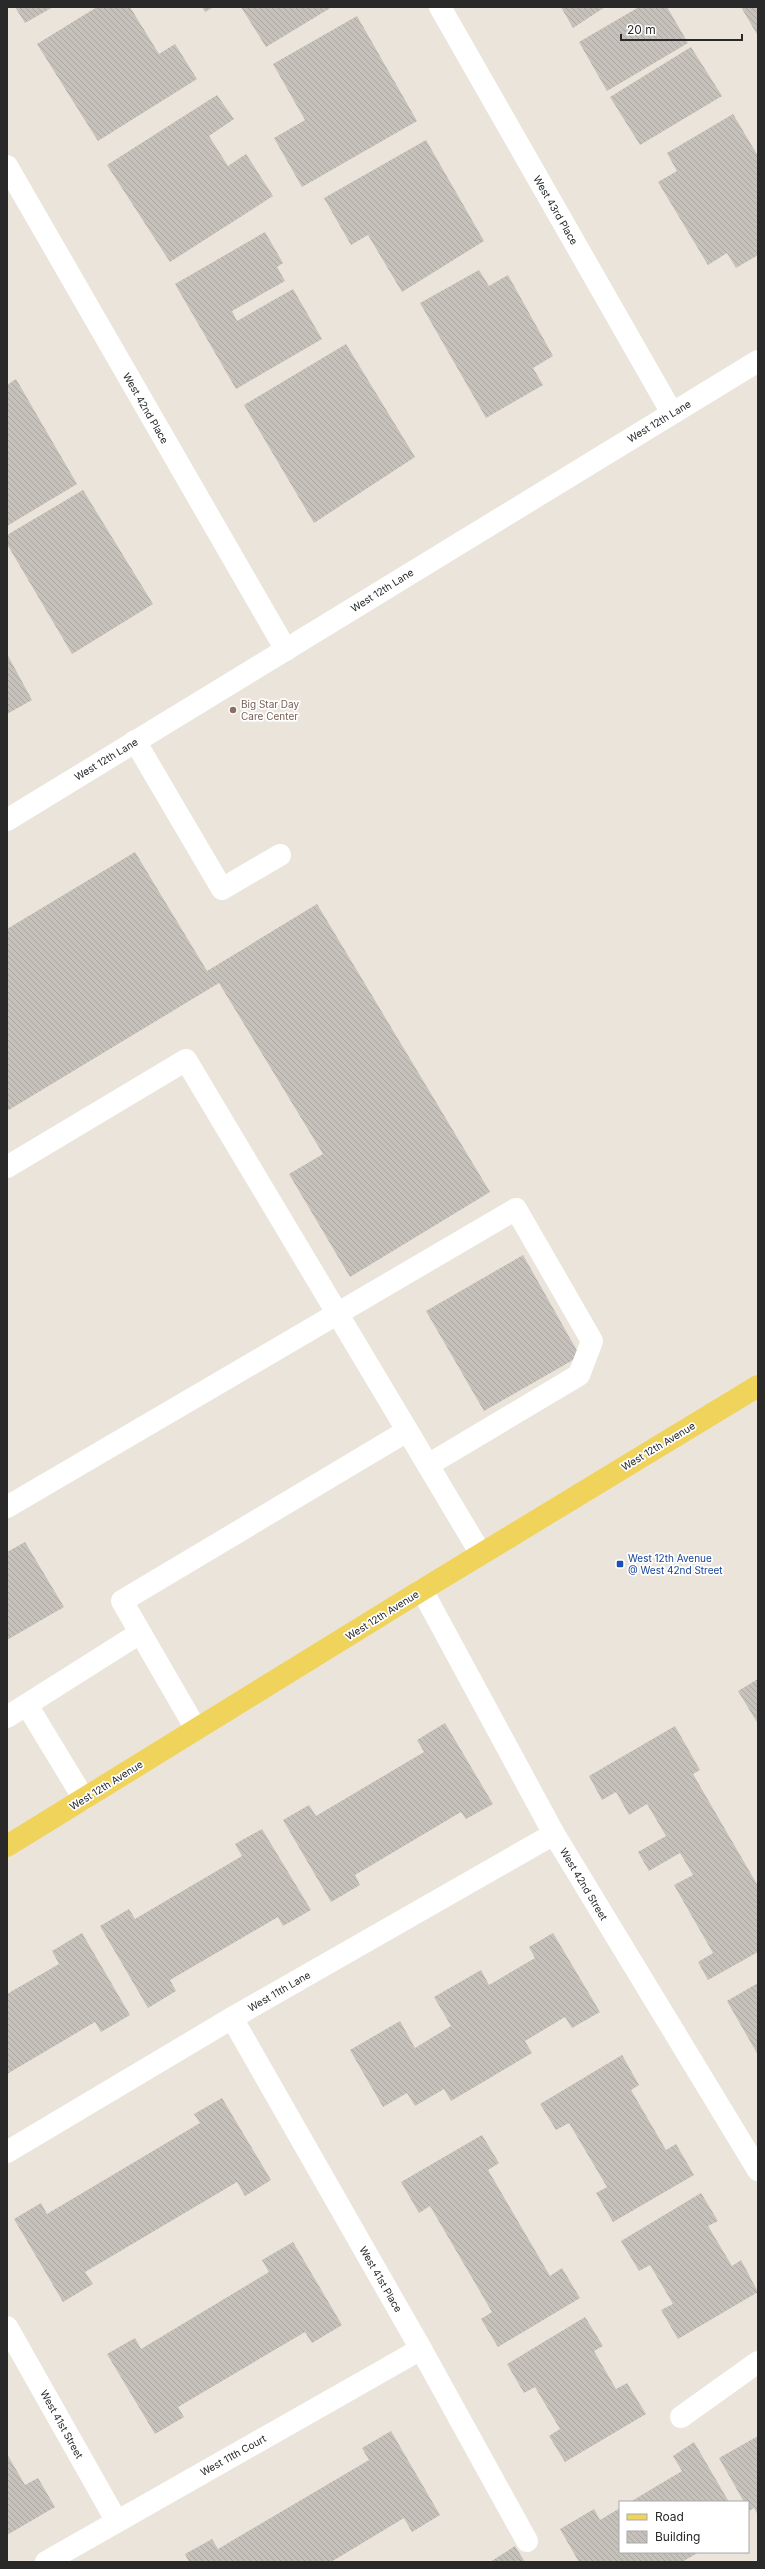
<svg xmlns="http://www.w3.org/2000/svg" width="765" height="2569" viewBox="0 0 765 2569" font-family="Inter,sans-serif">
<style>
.building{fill:url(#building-back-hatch)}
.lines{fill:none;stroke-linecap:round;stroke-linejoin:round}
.minor{stroke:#fff;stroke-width:22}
.major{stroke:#f0d35a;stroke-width:22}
.education-dot{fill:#8d6e63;stroke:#fff;stroke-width:1.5}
.transit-dot{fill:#1a4fb4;stroke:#fff;stroke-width:1.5}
.labels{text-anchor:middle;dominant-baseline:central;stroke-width:3.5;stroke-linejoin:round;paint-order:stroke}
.street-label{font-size:10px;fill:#292929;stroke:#fff}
.education-label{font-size:10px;fill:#785e54;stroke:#fff;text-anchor:start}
.transit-label{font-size:10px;fill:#164399;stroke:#fff;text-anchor:start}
</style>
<defs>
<pattern id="building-back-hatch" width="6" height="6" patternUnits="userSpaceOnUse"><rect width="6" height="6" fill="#c6c1ba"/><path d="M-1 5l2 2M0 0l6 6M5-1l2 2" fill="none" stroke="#aaa6a0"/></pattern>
</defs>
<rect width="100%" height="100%" fill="#ebe4da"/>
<g class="building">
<path d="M15,7H53L25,23Z"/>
<path d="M97,7H130L159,54L175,44L197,79L98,141L37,44Z"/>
<path d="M202,7H214L205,12Z"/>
<path d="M241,7H332L266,47Z"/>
<path d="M561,7H605L573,28Z"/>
<path d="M639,7H667L688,43L607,91L579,42Z"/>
<path d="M741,7H758V36Z"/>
<path d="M357,16L417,121L302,187L274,138L305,120L273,64Z"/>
<path d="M691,47L722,96L640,145L610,97Z"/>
<path d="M217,95L234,119L209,136L228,166L246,154L273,196L170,262L107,165Z"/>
<path d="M733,114L758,156V255L736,268L727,253L708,265L658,182L677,171L667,153Z"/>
<path d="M426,140L484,241L402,292L368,235L351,245L324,198Z"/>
<path d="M265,232L283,263L277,267L285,281L232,311L237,321L293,289L322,339L236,389L175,284Z"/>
<path d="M479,270L489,286L508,275L553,356L533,368L543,385L486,418L420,303Z"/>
<path d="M346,344L415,457L314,523L244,405Z"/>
<path d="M16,379L77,484L7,526V385Z"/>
<path d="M83,490L153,604L72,654L7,544V535Z"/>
<path d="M7,654L32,700L7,714Z"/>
<path d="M135,852L207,971L317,904L490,1192L350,1277L289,1174L323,1154L219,983L7,1111V929Z"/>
<path d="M523,1255L580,1356L484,1411L426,1311Z"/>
<path d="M25,1542L64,1607L7,1640V1552Z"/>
<path d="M758,1679V1724L738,1691Z"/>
<path d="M445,1723L493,1804L466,1819L461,1812L355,1875L360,1885L331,1902L283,1820L309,1805L316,1816L424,1752L417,1740Z"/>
<path d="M675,1726L700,1770L693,1774L758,1886V1952L708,1980L698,1962L713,1953L674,1885L693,1875L680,1853L649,1871L638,1852L666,1836L647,1804L629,1815L616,1792L602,1800L589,1776Z"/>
<path d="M262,1829L311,1910L283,1926L278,1917L170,1980L176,1991L148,2008L100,1926L129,1909L135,1919L242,1856L235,1844Z"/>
<path d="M82,1933L130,2015L101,2032L95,2022L7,2074V1994L59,1964L52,1951Z"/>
<path d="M553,1933L600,2012L572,2028L565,2017L525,2041L532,2053L451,2101L444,2089L415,2106L407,2093L383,2107L350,2050L400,2021L415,2048L451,2026L434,1997L481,1970L489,1985L535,1958L529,1947Z"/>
<path d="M758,1983V2055L727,2001Z"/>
<path d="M622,2055L639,2085L631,2090L666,2150L676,2144L694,2175L613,2222L596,2193L607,2187L569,2123L556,2130L540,2104Z"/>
<path d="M222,2098L271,2180L245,2196L237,2182L85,2272L93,2284L63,2302L14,2219L41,2203L47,2214L200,2123L194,2114Z"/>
<path d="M482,2135L499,2163L488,2170L550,2276L562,2268L580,2298L498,2347L481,2319L492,2312L430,2206L419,2213L401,2182Z"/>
<path d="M701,2193L718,2221L708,2226L732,2266L741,2260L758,2292L678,2339L661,2310L673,2304L650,2265L639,2271L621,2241Z"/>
<path d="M293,2242L342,2325L312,2343L305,2332L178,2407L184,2417L155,2434L107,2354L135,2338L141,2349L269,2272L262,2260Z"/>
<path d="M585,2317L603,2346L594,2351L616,2389L627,2383L646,2414L565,2462L549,2436L560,2429L535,2387L524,2393L507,2364Z"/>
<path d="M391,2431L440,2515L412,2532L404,2518L331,2562H189L185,2554L212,2539L218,2549L369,2460L362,2448Z"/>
<path d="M758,2436V2515L754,2508L749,2511L748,2502H744L719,2458Z"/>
<path d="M694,2442L729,2502H630L682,2471L673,2456Z"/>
<path d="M7,2454L25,2485L38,2478L55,2507L7,2535Z"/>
<path d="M620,2508V2552H699L682,2562H579L560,2529L594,2509L600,2520Z"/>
<path d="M515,2546L525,2562H490Z"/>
</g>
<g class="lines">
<g class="minor">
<path d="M440,7L672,413"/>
<path d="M7,166L286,650"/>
<path d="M135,741L222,889L280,855"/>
<path d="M7,820L758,361"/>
<path d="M7,1167L186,1060L481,1554"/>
<path d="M7,1507L516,1209L592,1341L579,1375L428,1465"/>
<path d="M422,1590L554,1834L758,2170"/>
<path d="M27,1705L84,1799"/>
<path d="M7,1717L140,1633"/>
<path d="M196,1729L122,1601L407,1431"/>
<path d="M232,2018L421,2349L527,2541"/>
<path d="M7,2152L232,2018L554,1834"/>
<path d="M7,2327L116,2520"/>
<path d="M681,2417L758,2362"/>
<path d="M46,2562L421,2349"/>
</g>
<path class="major" d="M7,1846L422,1590L758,1386"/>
</g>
<circle class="education-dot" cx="233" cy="710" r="4"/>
<rect class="transit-dot" x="616" y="1560" width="8" height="8" rx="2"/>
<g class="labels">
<g class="street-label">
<text transform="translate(556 210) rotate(60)">West 43rd Place</text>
<text transform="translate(146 408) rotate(60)">West 42nd Place</text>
<text transform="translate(659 421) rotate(-31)">West 12th Lane</text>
<text transform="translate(382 590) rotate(-32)">West 12th Lane</text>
<text transform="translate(106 759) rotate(-31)">West 12th Lane</text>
<text transform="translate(658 1446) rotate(-31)">West 12th Avenue</text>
<text transform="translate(382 1615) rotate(-32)">West 12th Avenue</text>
<text transform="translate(106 1785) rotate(-32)">West 12th Avenue</text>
<text transform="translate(584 1884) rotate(59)">West 42nd Street</text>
<text transform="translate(279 1991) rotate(-30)">West 11th Lane</text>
<text transform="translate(381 2279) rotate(60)">West 41st Place</text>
<text transform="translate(62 2424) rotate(61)">West 41st Street</text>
<text transform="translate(233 2455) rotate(-29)">West 11th Court</text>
</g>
<g class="education-label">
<text x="241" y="704">Big Star Day<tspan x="241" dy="12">Care Center</tspan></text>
</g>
<g class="transit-label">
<text x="628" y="1558">West 12th Avenue<tspan x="628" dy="12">@ West 42nd Street</tspan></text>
</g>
</g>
<rect width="765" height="2569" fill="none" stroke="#292929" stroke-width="16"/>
<rect x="619" y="2501" width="130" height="52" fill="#ffffff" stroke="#a9a9a9"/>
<rect x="627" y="2514" width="20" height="6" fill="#f0d35a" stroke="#a9a9a9"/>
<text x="655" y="2521" font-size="12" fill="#292929">Road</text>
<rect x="627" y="2531" width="20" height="12" fill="url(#building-back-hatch)" stroke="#a9a9a9"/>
<text x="655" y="2541" font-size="12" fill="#292929">Building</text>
<path d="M621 34v6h121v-6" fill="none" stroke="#292929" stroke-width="2"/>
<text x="627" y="34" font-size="12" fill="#292929" stroke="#ffffff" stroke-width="3" paint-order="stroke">20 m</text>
</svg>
